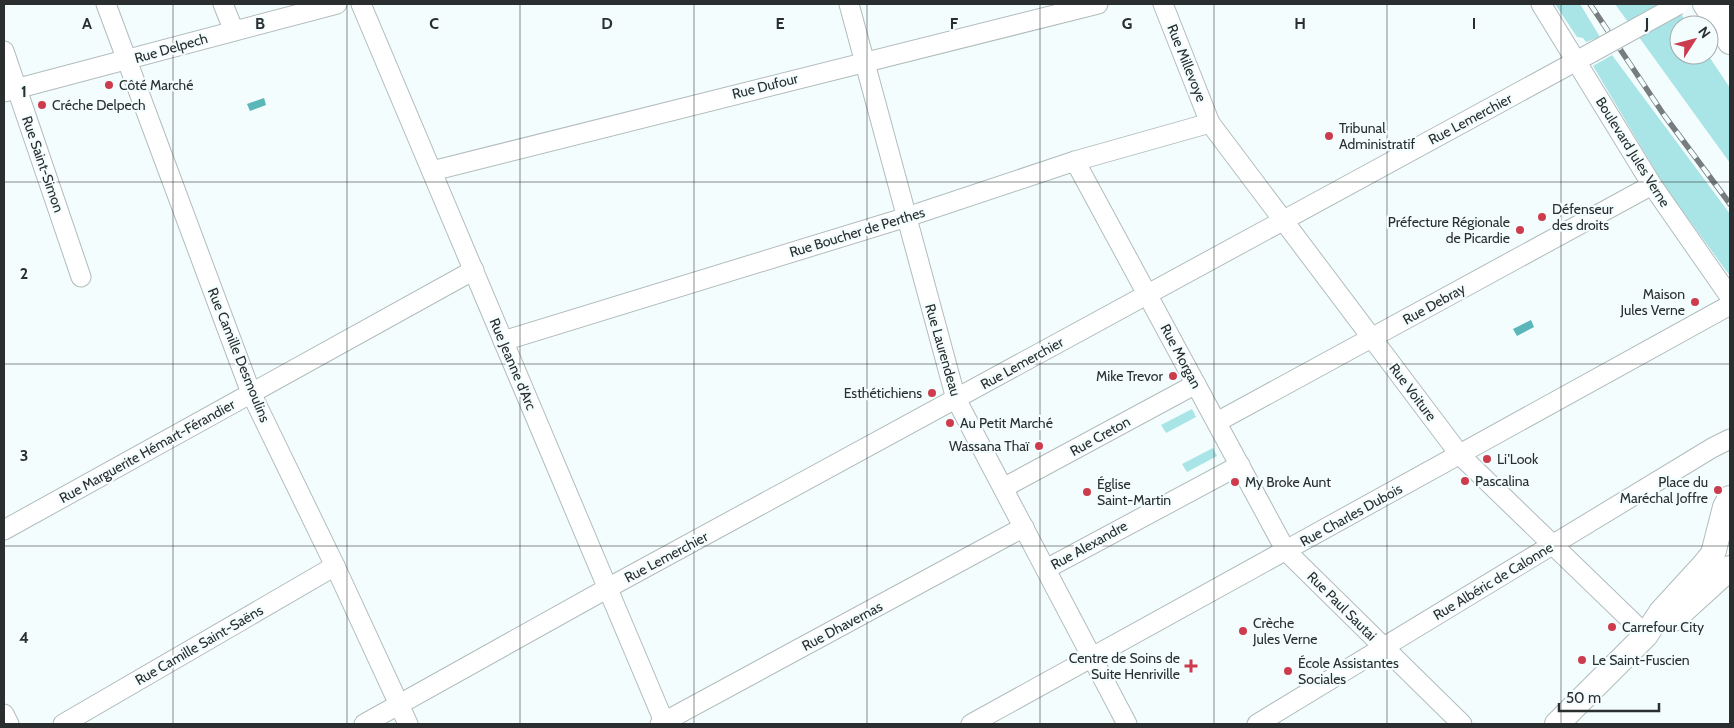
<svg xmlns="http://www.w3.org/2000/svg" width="1734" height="728" viewBox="0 0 1734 728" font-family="Cabin,sans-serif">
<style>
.green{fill:#a9e4e6}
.water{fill:#5ab6b9}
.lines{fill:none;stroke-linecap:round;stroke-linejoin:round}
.minor-casing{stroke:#b2bcbc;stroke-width:21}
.major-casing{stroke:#b2bcbc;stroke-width:26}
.minor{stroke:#fff;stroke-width:19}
.major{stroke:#fff;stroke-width:24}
.rail-casing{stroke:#777d7e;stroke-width:5.5}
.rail{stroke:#f3fdfe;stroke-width:4;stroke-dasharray:11;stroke-linecap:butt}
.minor-bridge-casing{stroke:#b2bcbc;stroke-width:21;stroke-linecap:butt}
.minor-bridge{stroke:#fff;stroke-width:19}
.grid{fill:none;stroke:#2a2e2e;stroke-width:1;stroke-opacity:0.55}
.poi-dot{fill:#cc3c4d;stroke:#f3fdfe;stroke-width:2}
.labels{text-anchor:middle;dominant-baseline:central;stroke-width:4.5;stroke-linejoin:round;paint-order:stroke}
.street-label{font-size:14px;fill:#2a2e2e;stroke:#f3fdfe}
.poi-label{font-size:14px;fill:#2a2e2e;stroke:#f3fdfe;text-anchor:start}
.grid-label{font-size:16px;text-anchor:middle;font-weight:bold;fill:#2a2e2e;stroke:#f3fdfe;stroke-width:4.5;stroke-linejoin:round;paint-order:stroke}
</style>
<rect width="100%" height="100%" fill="#f3fdfe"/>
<g class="green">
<path d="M1555,4H1580L1600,37L1586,42L1583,38L1577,37Z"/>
<path d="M1615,4H1675L1688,25H1679V55H1708L1730,88V163Z"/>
<path d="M1612,55L1730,214V276L1665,187L1593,66Z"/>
<path d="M1192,409L1196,417L1166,433L1161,425Z"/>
<path d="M1213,448L1217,456L1187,472L1182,464Z"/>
</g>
<g class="water">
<path d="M264,98L266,105L250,111L247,104Z"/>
<path d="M1531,320L1534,327L1517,336L1513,329Z"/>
</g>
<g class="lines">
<defs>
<g id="minor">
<path d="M106,4L251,393L335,566L408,724"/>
<path d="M223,4L234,31"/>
<path d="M361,4L665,724"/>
<path d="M849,4L956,399L1127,724"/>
<path d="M1163,4L1210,123L1460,455L1646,635"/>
<path d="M1541,4L1652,185L1730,297"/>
<path d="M4,51L81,277"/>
<path d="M4,92L337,4"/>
<path d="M1075,161L1286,551L1462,724"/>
<path d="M432,171L1098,4"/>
<path d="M503,341L907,217L1075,161L1210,123"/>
<path d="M1217,422L1652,185"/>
<path d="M1003,488L1196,384"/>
<path d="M4,530L474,270"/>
<path d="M1046,569L1240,465"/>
<path d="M4,714L9,724"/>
<path d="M63,724L335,566"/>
<path d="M364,724L617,583L1591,53"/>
<path d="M660,724L1024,527"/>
<path d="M971,724L1730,305"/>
<path d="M1257,724L1712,448L1730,439"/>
</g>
<g id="major">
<path d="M1705,4L1730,42"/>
<path d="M1727,4L1730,9"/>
<path d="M1674,619L1730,568"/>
<path d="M1557,724L1646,635L1661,612L1704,565L1713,554L1725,507L1730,498"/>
</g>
</defs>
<use href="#minor" class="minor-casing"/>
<use href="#major" class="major-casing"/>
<use href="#minor" class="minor"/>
<use href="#major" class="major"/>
<defs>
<path id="rail" d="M1590,4L1664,115L1730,204"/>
</defs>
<use href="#rail" class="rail-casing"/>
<use href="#rail" class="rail"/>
<defs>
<path id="minor-bridge" d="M1591,53L1678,5"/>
</defs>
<use href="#minor-bridge" class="minor-bridge-casing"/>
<use href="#minor-bridge" class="minor-bridge"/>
</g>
<path class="grid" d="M173,4V724M347,4V724M520,4V724M694,4V724M867,4V724M1040,4V724M1214,4V724M1387,4V724M1561,4V724M4,182H1730M4,364H1730M4,546H1730"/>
<g class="poi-dot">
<circle cx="109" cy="85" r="5"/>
<circle cx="42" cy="105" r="5"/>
<circle cx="1329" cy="136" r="5"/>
<circle cx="1542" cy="217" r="5"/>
<circle cx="1520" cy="230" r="5"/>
<circle cx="1695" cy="302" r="5"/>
<circle cx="1173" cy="376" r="5"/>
<circle cx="932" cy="393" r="5"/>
<circle cx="950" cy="423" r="5"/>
<circle cx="1039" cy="446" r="5"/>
<circle cx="1487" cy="459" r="5"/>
<circle cx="1465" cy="481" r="5"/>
<circle cx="1235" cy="482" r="5"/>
<circle cx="1718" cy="490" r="5"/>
<circle cx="1087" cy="492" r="5"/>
<circle cx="1612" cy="627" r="5"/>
<circle cx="1243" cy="631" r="5"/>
<circle cx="1582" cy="660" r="5"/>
<path d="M1188.5 658.5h5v5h5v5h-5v5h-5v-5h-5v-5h5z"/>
<circle cx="1288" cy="671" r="5"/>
</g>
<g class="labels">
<g class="street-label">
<text transform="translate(171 48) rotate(-16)">Rue Delpech</text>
<text transform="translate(1187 63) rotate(68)">Rue Millevoye</text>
<text transform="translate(765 86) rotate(-14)">Rue Dufour</text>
<text transform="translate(1470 119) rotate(-28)">Rue Lemerchier</text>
<text transform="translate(1633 152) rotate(58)">Boulevard Jules Verne</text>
<text transform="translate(43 164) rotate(71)">Rue Saint-Simon</text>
<text transform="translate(857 232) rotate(-17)">Rue Boucher de Perthes</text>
<text transform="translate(1434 304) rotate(-29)">Rue Debray</text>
<text transform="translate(943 350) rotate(74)">Rue Laurendeau</text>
<text transform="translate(239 355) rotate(68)">Rue Camille Desmoulins</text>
<text transform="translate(1181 356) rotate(62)">Rue Morgan</text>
<text transform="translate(1022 363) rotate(-29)">Rue Lemerchier</text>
<text transform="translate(513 364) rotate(67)">Rue Jeanne d'Arc</text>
<text transform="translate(1413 392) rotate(53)">Rue Voiture</text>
<text transform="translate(1100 436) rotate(-29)">Rue Creton</text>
<text transform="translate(147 451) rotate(-29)">Rue Marguerite Hémart-Férandier</text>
<text transform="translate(1351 515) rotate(-29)">Rue Charles Dubois</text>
<text transform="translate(1089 545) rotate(-29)">Rue Alexandre</text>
<text transform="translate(666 557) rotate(-28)">Rue Lemerchier</text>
<text transform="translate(1493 581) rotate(-31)">Rue Albéric de Calonne</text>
<text transform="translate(1342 606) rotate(45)">Rue Paul Sautai</text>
<text transform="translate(842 626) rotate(-28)">Rue Dhavernas</text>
<text transform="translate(199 645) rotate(-30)">Rue Camille Saint-Saëns</text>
</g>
<g class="poi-label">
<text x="119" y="85">Côté Marché</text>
<text x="52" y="105">Créche Delpech</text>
<text x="1339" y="128">Tribunal<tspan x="1339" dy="16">Administratif</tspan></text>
<text x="1552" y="209">Défenseur<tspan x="1552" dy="16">des droits</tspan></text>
<text x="1510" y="222" text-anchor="end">Préfecture Régionale<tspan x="1510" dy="16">de Picardie</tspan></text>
<text x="1685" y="294" text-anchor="end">Maison<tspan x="1685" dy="16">Jules Verne</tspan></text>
<text x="1163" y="376" text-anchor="end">Mike Trevor</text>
<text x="922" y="393" text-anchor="end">Esthétichiens</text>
<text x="960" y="423">Au Petit Marché</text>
<text x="1029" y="446" text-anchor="end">Wassana Thaï</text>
<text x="1497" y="459">Li'Look</text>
<text x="1475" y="481">Pascalina</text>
<text x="1245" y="482">My Broke Aunt</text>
<text x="1708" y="482" text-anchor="end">Place du<tspan x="1708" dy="16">Maréchal Joffre</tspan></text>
<text x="1097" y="484">Église<tspan x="1097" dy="16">Saint-Martin</tspan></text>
<text x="1253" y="623">Crèche<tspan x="1253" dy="16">Jules Verne</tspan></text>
<text x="1622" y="627">Carrefour City</text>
<text x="1180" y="658" text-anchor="end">Centre de Soins de<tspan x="1180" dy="16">Suite Henriville</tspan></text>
<text x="1592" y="660">Le Saint-Fuscien</text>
<text x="1298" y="663">École Assistantes<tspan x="1298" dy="16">Sociales</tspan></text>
</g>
</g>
<g class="grid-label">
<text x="87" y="29">A</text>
<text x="260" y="29">B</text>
<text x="434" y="29">C</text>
<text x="607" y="29">D</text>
<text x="780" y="29">E</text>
<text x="954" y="29">F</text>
<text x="1127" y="29">G</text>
<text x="1300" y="29">H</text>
<text x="1474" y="29">I</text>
<text x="1647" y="29">J</text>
<text x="24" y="97">1</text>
<text x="24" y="279">2</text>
<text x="24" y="461">3</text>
<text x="24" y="643">4</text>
</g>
<rect width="1734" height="728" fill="none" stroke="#2a2e2e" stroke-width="10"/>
<g transform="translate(1694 40) rotate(54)"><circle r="24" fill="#f3fdfe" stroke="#a3aaab"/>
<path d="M0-4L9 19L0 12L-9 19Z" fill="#cc3c4d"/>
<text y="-8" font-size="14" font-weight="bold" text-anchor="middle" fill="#2a2e2e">N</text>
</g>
<path d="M1559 703v8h100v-8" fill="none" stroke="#2a2e2e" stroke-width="2.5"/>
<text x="1566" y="703" font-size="15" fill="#2a2e2e" stroke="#f3fdfe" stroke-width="4" paint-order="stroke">50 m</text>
</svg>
